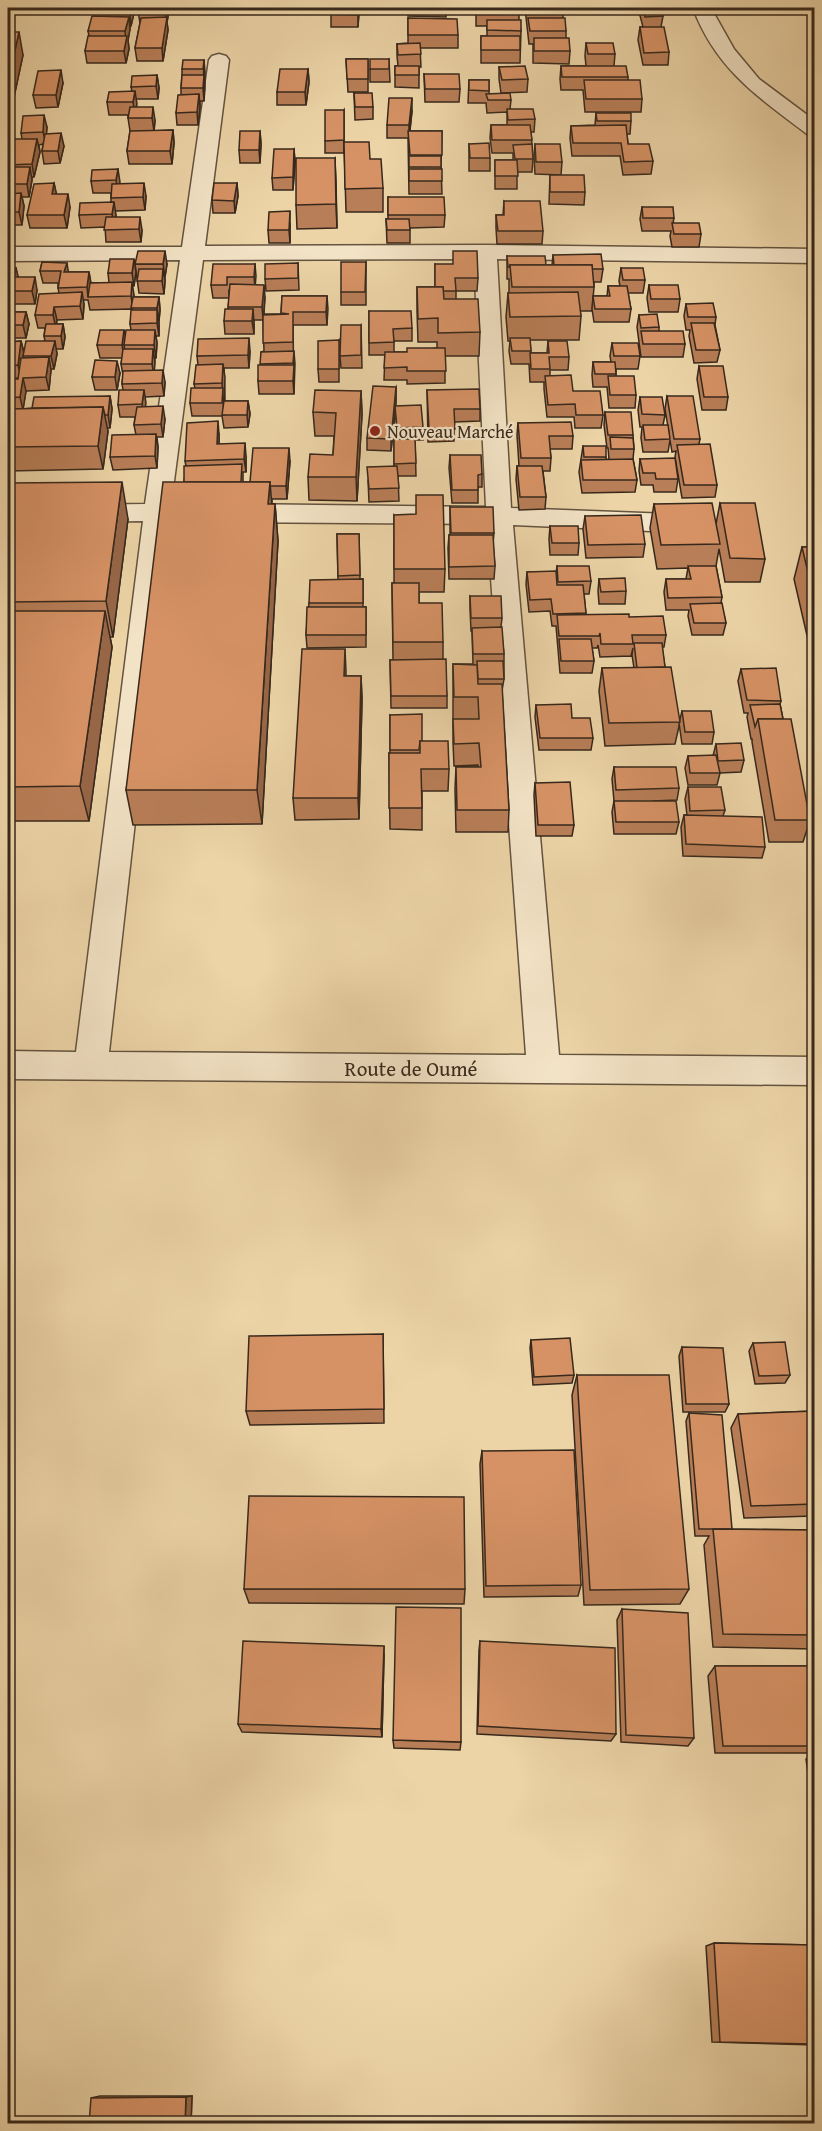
<svg xmlns="http://www.w3.org/2000/svg" width="822" height="2131" viewBox="0 0 822 2131" font-family="'Gentium Book Plus',serif">
<style>
.lines{fill:none;stroke-linecap:round;stroke-linejoin:round}
.minor-casing{stroke:#64533f;stroke-width:3}
.minor{fill:#f3e3c6;fill-rule:evenodd}
.wall{fill:#b87e57;stroke:#37281c;stroke-width:1.5}
.shaded-wall{fill:#966647;stroke:#37281c;stroke-width:1.5}
.building{fill:#d69265;stroke:#37281c;stroke-width:1.5}
.poi-dot{fill:#8f2418;stroke:#f3e3c6;stroke-width:2}
.labels{text-anchor:middle;dominant-baseline:central;stroke-width:4.5;stroke-linejoin:round;paint-order:stroke}
.far-poi-label{font-size:18px;fill:#37281c;stroke:#f3e3c6;text-anchor:start}
.street-label{font-size:21px;fill:#37281c;stroke:#f3e3c6}
</style>
<rect width="100%" height="100%" fill="#ecd4a7"/>
<filter id="stains"><feTurbulence type="fractalNoise" baseFrequency=".00333" numOctaves="4"/><feColorMatrix values="0 0 0 0 .2 0 0 0 0 .09 0 0 0 0 .02 0 0 0 .5 -.17"/></filter>
<radialGradient id="worn" r=".72"><stop offset=".6" stop-color="#630" stop-opacity="0"/><stop offset="1" stop-color="#630" stop-opacity=".3"/></radialGradient>
<g class="lines">
<defs>
<g id="minor">
<path d="M693,8H711L734,49L759,79L814,120V136L807,134C757,96 716,69 693,8Z"/>
<path d="M219,54L226,56L229,60L205,246L485,245L814,249V263L497,259L511,508L696,515L705,518L709,524L705,530L696,533L513,525L559,1055L814,1057V1085L8,1079V1051L76,1052L143,521L8,523V506L145,504L180,260L8,261V247H182L209,60L212,56ZM474,259L486,507L232,504L223,507L219,513L223,519L232,522L487,524L526,1055L109,1052L169,521L186,518L190,512L186,506L171,504L203,260Z"/>
</g>
</defs>
<use href="#minor" class="minor-casing"/>
<use href="#minor" class="minor"/>
</g>
<g class="wall">
<path d="M95,8H134V13L131,26H130V29L128,40L129,49L126,63H87L85,51L89,36L88,31L94,16V13Z"/>
<path d="M139,8H169V11L167,22L168,30L163,61H137L135,48L140,23L138,11Z"/>
<path d="M331,8H359L358,27H331Z"/>
<path d="M408,8H447L446,17L408,16Z"/>
<path d="M476,8H519V20L521,31L520,63H481V36H487V26H476Z"/>
<path d="M525,8H563V18L566,31V38L570,51L569,64L533,63V44H529Z"/>
<rect x="576" y="8" width="49" height="1"/>
<path d="M638,8H660L663,16L661,27L669,52L668,65H643L638,40L640,27H643Z"/>
<path d="M408,18L458,35V48H420L421,67H419V88L395,87V66H398L397,56V44L408,43Z"/>
<path d="M8,32L23,55L14,97H8Z"/>
<path d="M586,43L615,54L614,66L628,77V80L642,99L641,112H585L583,90H561L560,79L561,66H586L585,56Z"/>
<path d="M346,59H368V92H348Z"/>
<path d="M389,59L390,82H370V69Z"/>
<path d="M204,60L205,88L204,101H200V107L198,125H177L176,113L181,94V88L182,75V69Z"/>
<path d="M499,67L528,79L527,92L501,93L499,79Z"/>
<path d="M308,69L309,82L306,105H277V92Z"/>
<path d="M424,74L460,89L459,102H425Z"/>
<path d="M157,75L159,88L158,99H136V107L155,120L154,131L173,130L174,143L172,164H129L127,151L130,131L128,118V115H109L107,102L132,91L131,87Z"/>
<path d="M469,80H489V94L511,100L510,109L535,119L534,132H531L533,159L532,172H517V189H495V160H513V153H492L490,138L491,125H507V112L487,113L486,103H468Z"/>
<path d="M63,83L58,107L36,108L33,95Z"/>
<path d="M354,93L373,107V119L355,120Z"/>
<path d="M344,110V153H325V141Z"/>
<path d="M412,111L410,131H442L441,167L442,194H409L408,138H387V125Z"/>
<path d="M596,113L631,121L630,134H627L628,144L653,161L651,174L623,175L620,156H572L570,138L571,126L595,125Z"/>
<path d="M47,127L46,134L64,146L60,163L44,164L42,151L43,144L39,145L40,152L34,177H32V180L29,197H22L24,206L22,225H8V181L10,194H12L9,184L11,177H9L8,172V158L22,139L21,133Z"/>
<path d="M260,131L261,144L260,163H240L239,150Z"/>
<path d="M344,142L383,188V212H346Z"/>
<path d="M469,144L490,158V171H469Z"/>
<path d="M535,144L562,162L561,175L535,174L534,157Z"/>
<path d="M294,149L295,162L293,190H273L272,178Z"/>
<path d="M335,158L337,228L297,229L296,205Z"/>
<path d="M118,169L119,184L146,196L145,210L115,211L116,217L142,230L141,242H106L105,227L81,228L79,215L111,202V193H93L91,181Z"/>
<path d="M550,175L585,192L584,205L549,204Z"/>
<path d="M54,183L56,194L70,207L67,228H30L27,215Z"/>
<path d="M237,183L238,196L235,213H213L212,200Z"/>
<path d="M388,197L445,215L444,227L410,228V243H387L386,219H388Z"/>
<path d="M504,201L543,231L542,244H497L496,228V215H503Z"/>
<path d="M642,207L674,218L673,223L701,234L699,247H672L670,236L671,231H642L640,219Z"/>
<path d="M290,224V243H269L268,230Z"/>
<path d="M553,255L603,269L601,282H594V287L592,311H580L581,316L579,340H530L531,353H547L548,341L569,357L568,370H550V376L573,391L603,415L601,428H575L574,417H547L544,389V382H530L529,364H511L509,351L510,341H508L506,317L508,293H509V279H507V256L546,265H552Z"/>
<path d="M42,262L68,272H89L91,283H109L108,273L136,272L134,286H132L134,297H159L160,310L159,321V336H156L157,343L156,358H155L154,370L165,382L164,396L145,397V407L165,419L163,437H157L158,447L157,468L113,470L110,457L136,435L134,425L135,417H120L118,405L123,390L122,384L123,375L121,364L122,358H100L97,345L125,336L131,330L130,324L132,309L90,310L88,300H83L84,304L83,319L57,320L56,324H63L65,337L63,349H56L57,354L54,369H51L49,390L26,391L23,409L32,408L110,396L112,409L110,428H107L108,431L103,469L8,471V379L18,378L8,379V342L21,341L24,352L45,341L44,336L45,328H38L35,315L59,293L58,288V283H43L40,271Z"/>
<path d="M366,262V305H341V292Z"/>
<path d="M298,263L299,290L266,291L265,279Z"/>
<path d="M135,264H167L165,277V281L164,294L139,293Z"/>
<path d="M255,264V285L265,297L264,314H281L282,296H327V325H293L294,394H259L258,381L261,365V352L264,351L263,320H254V334H225L224,321L228,309L230,290H229V298H213L211,285Z"/>
<path d="M435,264L478,278L477,291H456V299L480,332L479,356H445V383L407,384V380H384L385,355H369V311L412,328V341H394V352H407L437,348V342H418L417,311V287H435Z"/>
<path d="M8,268H16L18,277L37,290L35,304H14L12,312H26L29,324L26,338H8Z"/>
<path d="M621,268L645,280L643,293H628L631,309L629,322H594L592,309L593,296H607L608,286H620L619,281Z"/>
<path d="M649,285L680,299L678,312H649L647,298Z"/>
<path d="M686,304L716,317L715,325L720,350L717,362L694,363L689,336L690,330H686L684,316Z"/>
<path d="M639,315L659,327V331L685,344L683,357H641L637,327Z"/>
<path d="M361,325L362,368H341L340,356Z"/>
<path d="M339,340V382H319L318,369Z"/>
<path d="M612,343L640,356L638,369H616V376L636,395L635,408H609L607,387H593L592,375L593,362H611L610,356Z"/>
<path d="M250,351L249,368H224L225,401H248L250,414L248,427L224,428L222,416H192L190,403L195,388L194,384L198,365L197,356Z"/>
<path d="M699,366L728,397L726,410H702L697,379Z"/>
<path d="M120,373L117,390H95L92,377Z"/>
<path d="M396,387V406L423,427V440H415L416,476H398L399,501L369,502L368,480L394,466V439H397L396,409L391,451L367,450V438Z"/>
<path d="M427,390L480,409V421L454,422V441L428,442Z"/>
<path d="M361,391L362,414L357,501L309,500L308,477L333,455L334,436H315L313,412Z"/>
<path d="M667,396L700,439L699,444L717,485L715,497L682,498L675,457L676,451L672,452L670,440L668,452H643L641,438L642,427H640L638,410L640,397L665,415L663,425L669,433L665,409Z"/>
<path d="M605,412L633,435L634,449L633,459L637,480L635,492L582,493L579,472L583,446L606,457V460L609,459L608,448H607L604,425Z"/>
<path d="M518,423L573,436L572,449H550L551,458L550,471H543L546,497L545,509L519,510L516,479L517,466H519L517,435Z"/>
<path d="M219,434V444L246,456V472H243V482H250L290,461L287,499H272V504H275L278,541L262,824L133,825L126,790L184,482L186,466L185,461Z"/>
<path d="M450,455L482,474V487H478V503H452L449,468Z"/>
<path d="M640,459L678,479L676,492H654L653,485H641L639,471Z"/>
<path d="M8,483L128,519L113,637H110L112,647L89,821H8Z"/>
<path d="M720,503L765,559L760,582H725L719,549L716,566L722,597L721,603L726,623L723,635H692L688,616L689,610H666L664,592L666,579H686L688,568L657,569L650,528L654,504L716,524Z"/>
<path d="M450,507L494,533L493,544L495,566L494,579H449L448,548L449,535H450Z"/>
<path d="M394,515L445,569L444,592H419V603L443,642V659L447,696V708H391L390,660H393L392,583H394Z"/>
<path d="M585,516L645,544L643,557L586,558L583,529Z"/>
<path d="M550,526L579,543L578,555H550L549,539Z"/>
<path d="M337,534H359L360,579H363V607H366V647L307,648L306,635L309,603L338,580Z"/>
<path d="M802,547H814V666L794,579Z"/>
<path d="M557,566L591,581L589,594H584L586,615L629,617L666,635L664,647H662L665,667L680,722L675,744L605,746L599,691L602,668H634L632,655L633,648L631,656L600,657L598,645L597,648H592L594,661L592,673H560L556,626H552L550,611L529,612L526,584L527,572L556,573Z"/>
<path d="M599,579L626,591L625,604H599L598,591Z"/>
<path d="M470,596L502,618L501,627L504,654V679L502,691L509,810L508,832H456L455,789L456,767H478V765L454,766L453,742V664H473L472,631H471L470,609Z"/>
<path d="M741,669L781,701L780,704L783,719L810,820L803,842H769L752,742V739H751L747,717L748,713H744L738,681Z"/>
<path d="M346,676H361L362,699L359,819L295,820L293,798Z"/>
<path d="M536,705L572,718L593,738L591,750H539L535,717Z"/>
<path d="M682,711L714,732L712,744H682L679,723Z"/>
<path d="M390,715L422,741L449,769L448,791H422V830L390,829L389,753H390Z"/>
<path d="M716,744L744,760L741,772L720,773L717,785H688L685,768L688,756H713Z"/>
<path d="M614,767L679,788L677,800L654,801L679,822L676,834H614L612,812L614,801L612,779Z"/>
<path d="M535,783L574,825L572,836H536L534,795Z"/>
<path d="M688,787L725,810L723,816L765,847L762,858L683,856L681,827L684,815H687L685,799Z"/>
<path d="M383,1334L384,1423L250,1425L246,1411Z"/>
<path d="M531,1340L574,1375L572,1383L533,1385L530,1348Z"/>
<path d="M753,1343L790,1375L785,1383L755,1384L749,1351Z"/>
<path d="M682,1347L729,1404L725,1412H683L679,1356Z"/>
<path d="M577,1375L689,1589L680,1604L584,1605L572,1395Z"/>
<path d="M814,1411V1516L744,1518L731,1428L738,1414Z"/>
<path d="M689,1413L732,1529L814,1530V1649L713,1647L704,1545L709,1536H695L686,1421Z"/>
<path d="M482,1451L581,1585L578,1596L484,1597L480,1464Z"/>
<path d="M244,1589H465L464,1604L249,1603Z"/>
<path d="M622,1609L694,1738L688,1746L621,1742L617,1620Z"/>
<path d="M480,1641L616,1734L611,1741L477,1734L479,1650Z"/>
<path d="M384,1655L382,1737L242,1732L238,1724Z"/>
<path d="M715,1666H814V1753H715L708,1676Z"/>
<path d="M393,1740L461,1742L460,1750L394,1748Z"/>
<path d="M814,1754V1796H811L806,1759L811,1755Z"/>
<path d="M714,1943L814,1945V2045L712,2042L706,1946Z"/>
<path d="M100,2096H192L191,2124L91,2098Z"/>
</g>
<g class="shaded-wall">
<path d="M131,8H134V13L131,26L130,14Z"/>
<path d="M166,8H169V11L167,22L168,30L163,61L162,48L166,19Z"/>
<path d="M358,8L359,14L358,27Z"/>
<path d="M129,17L130,29L128,40L129,49L126,63L124,51L126,41L125,31Z"/>
<path d="M19,32L23,55L14,97L10,73Z"/>
<path d="M204,60L205,72L204,101L203,88Z"/>
<path d="M308,69L309,82L306,105L305,92Z"/>
<path d="M61,70L63,83L58,107L56,95Z"/>
<path d="M157,75L159,88L158,99L156,86Z"/>
<path d="M135,91L137,104L135,115L133,102Z"/>
<path d="M199,94L200,107L198,125L197,112Z"/>
<path d="M412,98V111L409,138V125Z"/>
<path d="M153,107L155,120L154,131L152,118Z"/>
<path d="M44,115L47,127L46,144L43,132Z"/>
<path d="M173,130L174,143L172,164L170,151Z"/>
<path d="M260,131L261,144L260,163L259,150Z"/>
<path d="M61,133L64,146L60,163L58,151Z"/>
<path d="M37,139L40,152L34,177L32,164Z"/>
<path d="M294,149L295,162L293,190V177Z"/>
<path d="M335,158L336,182L337,228L336,204Z"/>
<path d="M30,167L32,180L29,197L27,184Z"/>
<path d="M118,169L120,182L118,193L116,180Z"/>
<path d="M8,181L11,194L8,199Z"/>
<path d="M54,183L57,196L52,194Z"/>
<path d="M144,183L146,196L145,210L143,197Z"/>
<path d="M237,183L238,196L235,213L234,201Z"/>
<path d="M21,193L24,206L22,225L19,212Z"/>
<path d="M68,194L70,207L67,228L64,215Z"/>
<path d="M114,202L116,215L114,227L112,214Z"/>
<path d="M290,211V243L289,230Z"/>
<path d="M140,217L142,230L141,242L139,229Z"/>
<path d="M165,251L167,264L165,277L163,264Z"/>
<path d="M134,259L136,272L134,286L132,273Z"/>
<path d="M67,263L69,276L64,272Z"/>
<path d="M255,264L256,276L255,289L254,277Z"/>
<path d="M16,268L19,281L14,277Z"/>
<path d="M163,269L165,281L164,294L162,281Z"/>
<path d="M89,272L91,285L88,297L87,287Z"/>
<path d="M35,277L37,290L35,304L32,291Z"/>
<path d="M132,282L134,295L133,309L131,296Z"/>
<path d="M264,285L265,297L263,320L262,307Z"/>
<path d="M11,291L14,304L12,313L9,300Z"/>
<path d="M82,292L84,304L83,319L80,306Z"/>
<path d="M327,296L328,309L327,325L326,312Z"/>
<path d="M159,297L160,310L159,321L157,308Z"/>
<path d="M54,307L57,320L56,328L53,315Z"/>
<path d="M253,309L254,322V334L252,321Z"/>
<path d="M157,310L159,323V336L157,323Z"/>
<path d="M26,312L29,324L26,338L23,325Z"/>
<path d="M63,324L65,337L63,349L61,336Z"/>
<path d="M124,330L127,342L124,345L125,351L124,358L122,345Z"/>
<path d="M155,330L157,343L156,358L154,345Z"/>
<path d="M249,338L250,351L249,368L248,355Z"/>
<path d="M21,341L24,354L23,356L24,359L21,378L18,365Z"/>
<path d="M55,341L57,354L54,369L51,356Z"/>
<path d="M153,349L155,362L154,376L152,364Z"/>
<path d="M294,351L295,364L294,394L293,381Z"/>
<path d="M49,357L51,370L49,390L46,377Z"/>
<path d="M117,361L120,373L117,390L115,377Z"/>
<path d="M223,364L225,377L224,416L222,383Z"/>
<path d="M163,370L165,382L164,396L162,383Z"/>
<path d="M23,378L26,391L23,410L20,397Z"/>
<path d="M396,387V399L391,451V439Z"/>
<path d="M144,390L146,403L144,417L142,404Z"/>
<path d="M361,391L362,414L357,501L356,477Z"/>
<path d="M110,396L112,409L110,428L108,415Z"/>
<path d="M248,401L250,414L248,427L247,415Z"/>
<path d="M163,406L165,419L163,437L161,424Z"/>
<path d="M103,407L108,431L103,469L98,446Z"/>
<path d="M218,421L219,434V457L217,444Z"/>
<path d="M156,434L158,447L157,468L155,456Z"/>
<path d="M245,443L246,456V472L244,459Z"/>
<path d="M289,448L290,461L287,499L286,486Z"/>
<path d="M122,482L128,519L113,637L106,601Z"/>
<path d="M270,482L273,519L268,504Z"/>
<path d="M275,504L278,541L262,824L257,790Z"/>
<path d="M105,611L112,647L89,821L80,786Z"/>
<path d="M345,649L346,671V698L344,676Z"/>
<path d="M361,676L362,699L359,819L358,798Z"/>
<path d="M8,1543L13,1550L8,1590Z"/>
<path d="M384,1646V1655L382,1737L381,1729Z"/>
<path d="M192,2096L191,2124H185L186,2097Z"/>
</g>
<g class="building">
<path d="M95,8H131L130,14L94,13Z"/>
<path d="M139,8H166L165,11H138Z"/>
<path d="M331,8H358V15L330,14Z"/>
<rect x="476" y="8" width="43" height="6"/>
<path d="M527,8H563V13H528Z"/>
<path d="M643,8H660L663,16L645,17Z"/>
<path d="M92,16L129,17L125,31H88Z"/>
<path d="M167,17L162,48H135L141,18Z"/>
<path d="M408,18L457,19L458,35H408Z"/>
<path d="M528,18H565L566,31H530Z"/>
<path d="M487,20H521V31L487,30Z"/>
<path d="M640,27H664L669,52L644,53Z"/>
<path d="M8,32H19L10,73H8Z"/>
<path d="M88,36H127L124,51H85Z"/>
<rect x="481" y="36" width="39" height="14"/>
<path d="M534,38H569L570,51H534Z"/>
<path d="M420,43L421,54L398,55L397,44Z"/>
<path d="M586,43H613L615,54H588Z"/>
<path d="M346,59H368V79H347Z"/>
<rect x="370" y="59" width="19" height="10"/>
<path d="M183,60H204L203,69H182Z"/>
<rect x="395" y="66" width="24" height="9"/>
<path d="M525,66L528,79L502,80L499,67Z"/>
<path d="M561,66H626L628,77H562Z"/>
<path d="M280,69H308L305,92H277Z"/>
<path d="M61,70L56,95H33L38,71Z"/>
<path d="M424,74H459L460,89H425Z"/>
<path d="M157,75L156,86L131,87L132,76Z"/>
<path d="M182,75H204L203,88H181Z"/>
<path d="M469,80H489V91L469,90Z"/>
<path d="M584,80H640L642,99H586Z"/>
<path d="M135,91L133,102H107L109,92Z"/>
<path d="M354,93H372L373,107H355Z"/>
<path d="M510,93L511,100H488L486,94Z"/>
<path d="M199,94L197,112L176,113L178,95Z"/>
<path d="M389,98H412L409,125H387Z"/>
<path d="M130,107H153L152,118H128Z"/>
<path d="M507,109H533L535,119L508,120Z"/>
<path d="M325,110H344V140L325,141Z"/>
<path d="M596,113H631V121H597Z"/>
<path d="M44,115L43,132L21,133L23,116Z"/>
<path d="M491,125H530L532,140H492Z"/>
<path d="M626,125L628,144H649L653,161L624,162L621,143H573L571,126Z"/>
<path d="M173,130L170,151H127L130,131Z"/>
<path d="M240,131H260L259,150H239Z"/>
<path d="M408,131H442V155H410Z"/>
<path d="M61,133L58,151H42L45,134Z"/>
<path d="M12,139H37L32,164L8,165V158Z"/>
<path d="M344,142H369L370,159H381L383,188L345,189Z"/>
<path d="M489,143L490,158H470L469,144Z"/>
<path d="M532,144L533,159H515L513,145Z"/>
<path d="M535,144H560L562,162H536Z"/>
<path d="M274,149H294L293,177L272,178Z"/>
<rect x="409" y="156" width="32" height="11"/>
<path d="M296,158H335L336,204L296,205Z"/>
<path d="M495,160H517L518,176H495Z"/>
<path d="M13,167H30L27,184H9Z"/>
<path d="M118,169L116,180L91,181L92,170Z"/>
<rect x="409" y="169" width="33" height="12"/>
<path d="M550,175H584L585,192H550Z"/>
<path d="M54,183L52,194H68L64,215H27L34,184Z"/>
<path d="M144,183L143,197L111,198L112,184Z"/>
<path d="M214,183H237L234,201L212,200Z"/>
<path d="M21,193L19,212H8V194Z"/>
<path d="M388,197H444L445,215H388Z"/>
<path d="M504,201H540L543,231H498L496,215H504Z"/>
<path d="M114,202L112,214L79,215L80,203Z"/>
<path d="M642,207H673L674,218H643Z"/>
<path d="M290,211L289,230H268L269,212Z"/>
<path d="M106,217H140L139,229L104,230Z"/>
<path d="M386,219H409L410,230H387Z"/>
<path d="M672,223H699L701,234H674Z"/>
<path d="M138,251H165L163,264H135Z"/>
<path d="M453,251H477L478,278H455L456,291H443V287H435V264H453Z"/>
<path d="M601,254L603,269H592V265H554L553,255Z"/>
<path d="M507,256H545L546,265H510V267H508Z"/>
<path d="M110,259H134L132,273H108Z"/>
<path d="M42,262L67,263L64,272H89L87,287L58,288L61,271H40Z"/>
<path d="M341,262H366L365,292H341Z"/>
<path d="M298,263V278L265,279V264Z"/>
<path d="M213,264H255L254,277H227V285H211Z"/>
<path d="M510,265H592L594,287H512Z"/>
<path d="M8,268H16L14,277H35L32,291H11L9,300H8V285H13L14,280H8Z"/>
<path d="M621,268H643L645,280H623Z"/>
<path d="M139,269H163L162,281H137Z"/>
<path d="M132,282L131,296L88,297L90,283Z"/>
<path d="M230,284L264,285L262,307H228Z"/>
<path d="M649,285H678L680,299H651Z"/>
<path d="M608,286H627L631,309H595L593,296H610Z"/>
<path d="M417,287H443L444,299H478L480,332L438,333V318L418,319Z"/>
<path d="M82,292L80,306L54,307L53,315H35L39,294Z"/>
<path d="M578,292L581,316L510,317L508,293Z"/>
<path d="M282,296H327L326,312H293V342L263,343V315L289,314L281,313Z"/>
<path d="M133,297H159L157,308H131Z"/>
<path d="M713,303L716,317H688L686,304Z"/>
<path d="M225,309H253L252,321H224Z"/>
<path d="M131,310H157V323L130,324Z"/>
<path d="M369,311H411L412,328L393,329L394,342L369,343Z"/>
<path d="M8,312H26L23,325H8Z"/>
<path d="M657,314L659,327L641,328L639,315Z"/>
<path d="M691,323H714L720,350H696Z"/>
<path d="M46,324H63L61,336H44Z"/>
<path d="M341,325H361V355L340,356Z"/>
<path d="M100,330H124L122,345H97Z"/>
<path d="M126,330H155L154,345H124Z"/>
<path d="M641,331H683L685,344H643Z"/>
<path d="M249,338L248,355L197,356L198,339Z"/>
<path d="M510,338H530L531,351H512Z"/>
<path d="M339,340V369H318V341Z"/>
<path d="M21,341L18,365L8,366V342Z"/>
<path d="M26,341H55L51,356H23Z"/>
<path d="M548,341H567L569,357H549L550,369H531L530,353H549Z"/>
<path d="M612,343H638L640,356H614Z"/>
<path d="M407,348H445L446,371H407V367L384,368L385,352H407Z"/>
<path d="M123,349H153L152,364H121Z"/>
<path d="M294,351L293,363L260,364L261,352Z"/>
<path d="M49,357L46,377L23,378L20,397L8,398V379H18L21,358Z"/>
<path d="M95,360L117,361L115,377H92Z"/>
<path d="M593,362H615L616,374H595Z"/>
<path d="M223,364L222,383L194,384L196,365Z"/>
<path d="M258,365H294L293,381H258Z"/>
<path d="M699,366H723L728,397H704Z"/>
<path d="M163,370L162,383L122,384L123,371Z"/>
<path d="M571,375L573,391H600L603,415H576L575,404L548,405L545,376Z"/>
<path d="M608,376H634L636,395H610Z"/>
<path d="M373,386L396,387L391,439L367,438Z"/>
<path d="M191,388H223L222,403H190Z"/>
<path d="M479,389L480,409H454L455,429H429L427,390Z"/>
<path d="M119,390H144L142,404L118,405Z"/>
<path d="M315,390L361,391L356,477H308L310,454L333,455L336,413L313,412Z"/>
<path d="M110,396L108,415H105L103,407L32,408L34,397Z"/>
<path d="M667,396H693L700,439H674Z"/>
<path d="M640,397H662L665,415L642,414Z"/>
<path d="M224,401H248L247,415H222Z"/>
<path d="M421,405L423,427L397,428L395,406Z"/>
<path d="M163,406L161,424L134,425L137,407Z"/>
<path d="M103,407L98,446L8,447V409Z"/>
<path d="M605,412H631L633,435H608Z"/>
<path d="M218,421L217,444L245,443L244,459L185,461L187,423Z"/>
<path d="M571,422L573,436H549L551,458H521L518,423Z"/>
<path d="M643,425H668L670,439L645,440Z"/>
<path d="M156,434L155,456L110,457L112,435Z"/>
<path d="M610,437L633,438L634,449H611Z"/>
<path d="M394,439H415L416,463L394,464Z"/>
<path d="M710,444L717,485H684L677,445Z"/>
<path d="M583,446H606V457H584Z"/>
<path d="M253,448H289L286,486H270V482H250Z"/>
<path d="M450,455H481L482,474L478,475V490H452Z"/>
<path d="M675,458L678,479H656L655,473H643L640,459Z"/>
<path d="M633,459L637,480H583L581,460Z"/>
<path d="M242,464L241,482H184V466Z"/>
<path d="M397,466L399,488L369,489L367,467Z"/>
<path d="M517,466H542L546,497H520Z"/>
<path d="M122,482L106,601L8,602V483Z"/>
<path d="M163,482H270L268,504H275L257,790H126Z"/>
<path d="M416,495H443L445,569H394V515L416,514Z"/>
<path d="M712,503L720,544L661,545L654,504Z"/>
<path d="M720,503H755L765,559L730,558Z"/>
<path d="M450,507H493L494,533H451Z"/>
<path d="M641,515L645,544L588,545L585,516Z"/>
<path d="M550,526H578L579,543H552Z"/>
<path d="M337,534H359L360,575L338,576Z"/>
<path d="M449,535H493L495,566L449,567Z"/>
<path d="M802,547H814V598Z"/>
<path d="M557,566H589L591,581L558,582Z"/>
<path d="M688,566H716L722,597L668,598L666,579H691Z"/>
<path d="M556,571L557,585H583L586,613L553,614L551,599L530,600L527,572Z"/>
<path d="M625,578L626,591L601,592L599,579Z"/>
<path d="M363,579V603H309L310,580Z"/>
<path d="M392,583H419V603H442L443,642H393Z"/>
<path d="M470,596H501L502,618H471Z"/>
<path d="M722,603L726,623H694L690,604Z"/>
<path d="M307,607H366V635H306Z"/>
<path d="M8,611H105L80,786L8,787Z"/>
<path d="M629,614V617L663,616L666,635H632L633,644H601L600,633L599,636H559L557,615Z"/>
<path d="M502,627L504,654H473L472,628Z"/>
<path d="M559,639H591L594,661H561Z"/>
<path d="M634,643H662L665,667L637,668Z"/>
<path d="M302,649H345L344,676H361L358,798H293Z"/>
<path d="M446,659L447,696H391L390,660Z"/>
<path d="M477,661H503L504,679H478Z"/>
<path d="M453,664L477,665L478,684H502L509,810H457L456,767H481L479,743L454,744L453,719H479L478,697H454Z"/>
<path d="M671,667L680,722L609,723L602,668Z"/>
<path d="M776,668L781,701L747,700L741,669Z"/>
<path d="M571,704L572,718H590L593,738H540L536,705Z"/>
<path d="M780,704L783,719H758L755,727L750,705Z"/>
<path d="M682,711H711L714,732H685Z"/>
<path d="M422,714V741H420L419,750H390V715Z"/>
<path d="M758,719H791L810,820H775Z"/>
<path d="M420,741H448L449,769H421L422,808H389V753H420Z"/>
<path d="M741,743L744,760L718,761L716,744Z"/>
<path d="M716,755L720,773H690L688,756Z"/>
<path d="M614,767H676L679,788L616,790Z"/>
<path d="M570,782L574,825H538L535,783Z"/>
<path d="M688,787H721L725,810L690,811Z"/>
<path d="M614,801H676L679,822H616Z"/>
<path d="M684,815L762,817L765,847L686,844Z"/>
<path d="M383,1334L384,1409L246,1411L249,1336Z"/>
<path d="M570,1338L574,1375L534,1377L531,1340Z"/>
<path d="M785,1342L790,1375L759,1376L753,1343Z"/>
<path d="M682,1347L723,1348L729,1404H686Z"/>
<path d="M577,1375H669L689,1589L590,1590Z"/>
<path d="M814,1411V1504L751,1506L738,1414Z"/>
<path d="M689,1413L722,1415L732,1529H699Z"/>
<path d="M574,1450L581,1585L486,1586L482,1451Z"/>
<path d="M249,1496L464,1497L465,1589H244Z"/>
<path d="M713,1529L814,1530V1635L723,1634Z"/>
<path d="M396,1607L461,1608V1742L393,1740Z"/>
<path d="M622,1609L688,1613L694,1738L626,1735Z"/>
<path d="M243,1641L384,1646L381,1729L238,1724Z"/>
<path d="M480,1641L615,1648L616,1734L478,1726Z"/>
<path d="M715,1666H814V1746H723Z"/>
<path d="M814,1754V1778L811,1755Z"/>
<path d="M714,1943L814,1945V2044L720,2042Z"/>
<path d="M186,2097L185,2124H89L91,2098Z"/>
</g>
<circle class="poi-dot" cx="375" cy="431" r="6"/>
<g class="labels">
<g class="far-poi-label">
<text x="387" y="431">Nouveau Marché</text>
</g>
<g class="street-label">
<text x="411" y="1068">Route de Oumé</text>
</g>
</g>
<rect width="822" height="2131" fill="none" stroke="#ecd4a7" stroke-width="30"/>
<rect x="9" y="9" width="804" height="2113" fill="none" stroke="#37281c" stroke-width="3"/>
<rect x="15" y="15" width="792" height="2101" fill="none" stroke="#37281c" stroke-width="1.5"/>
<rect width="100%" height="100%" filter="url(#stains)"/>
<rect width="100%" height="100%" fill="url(#worn)"/>
</svg>
